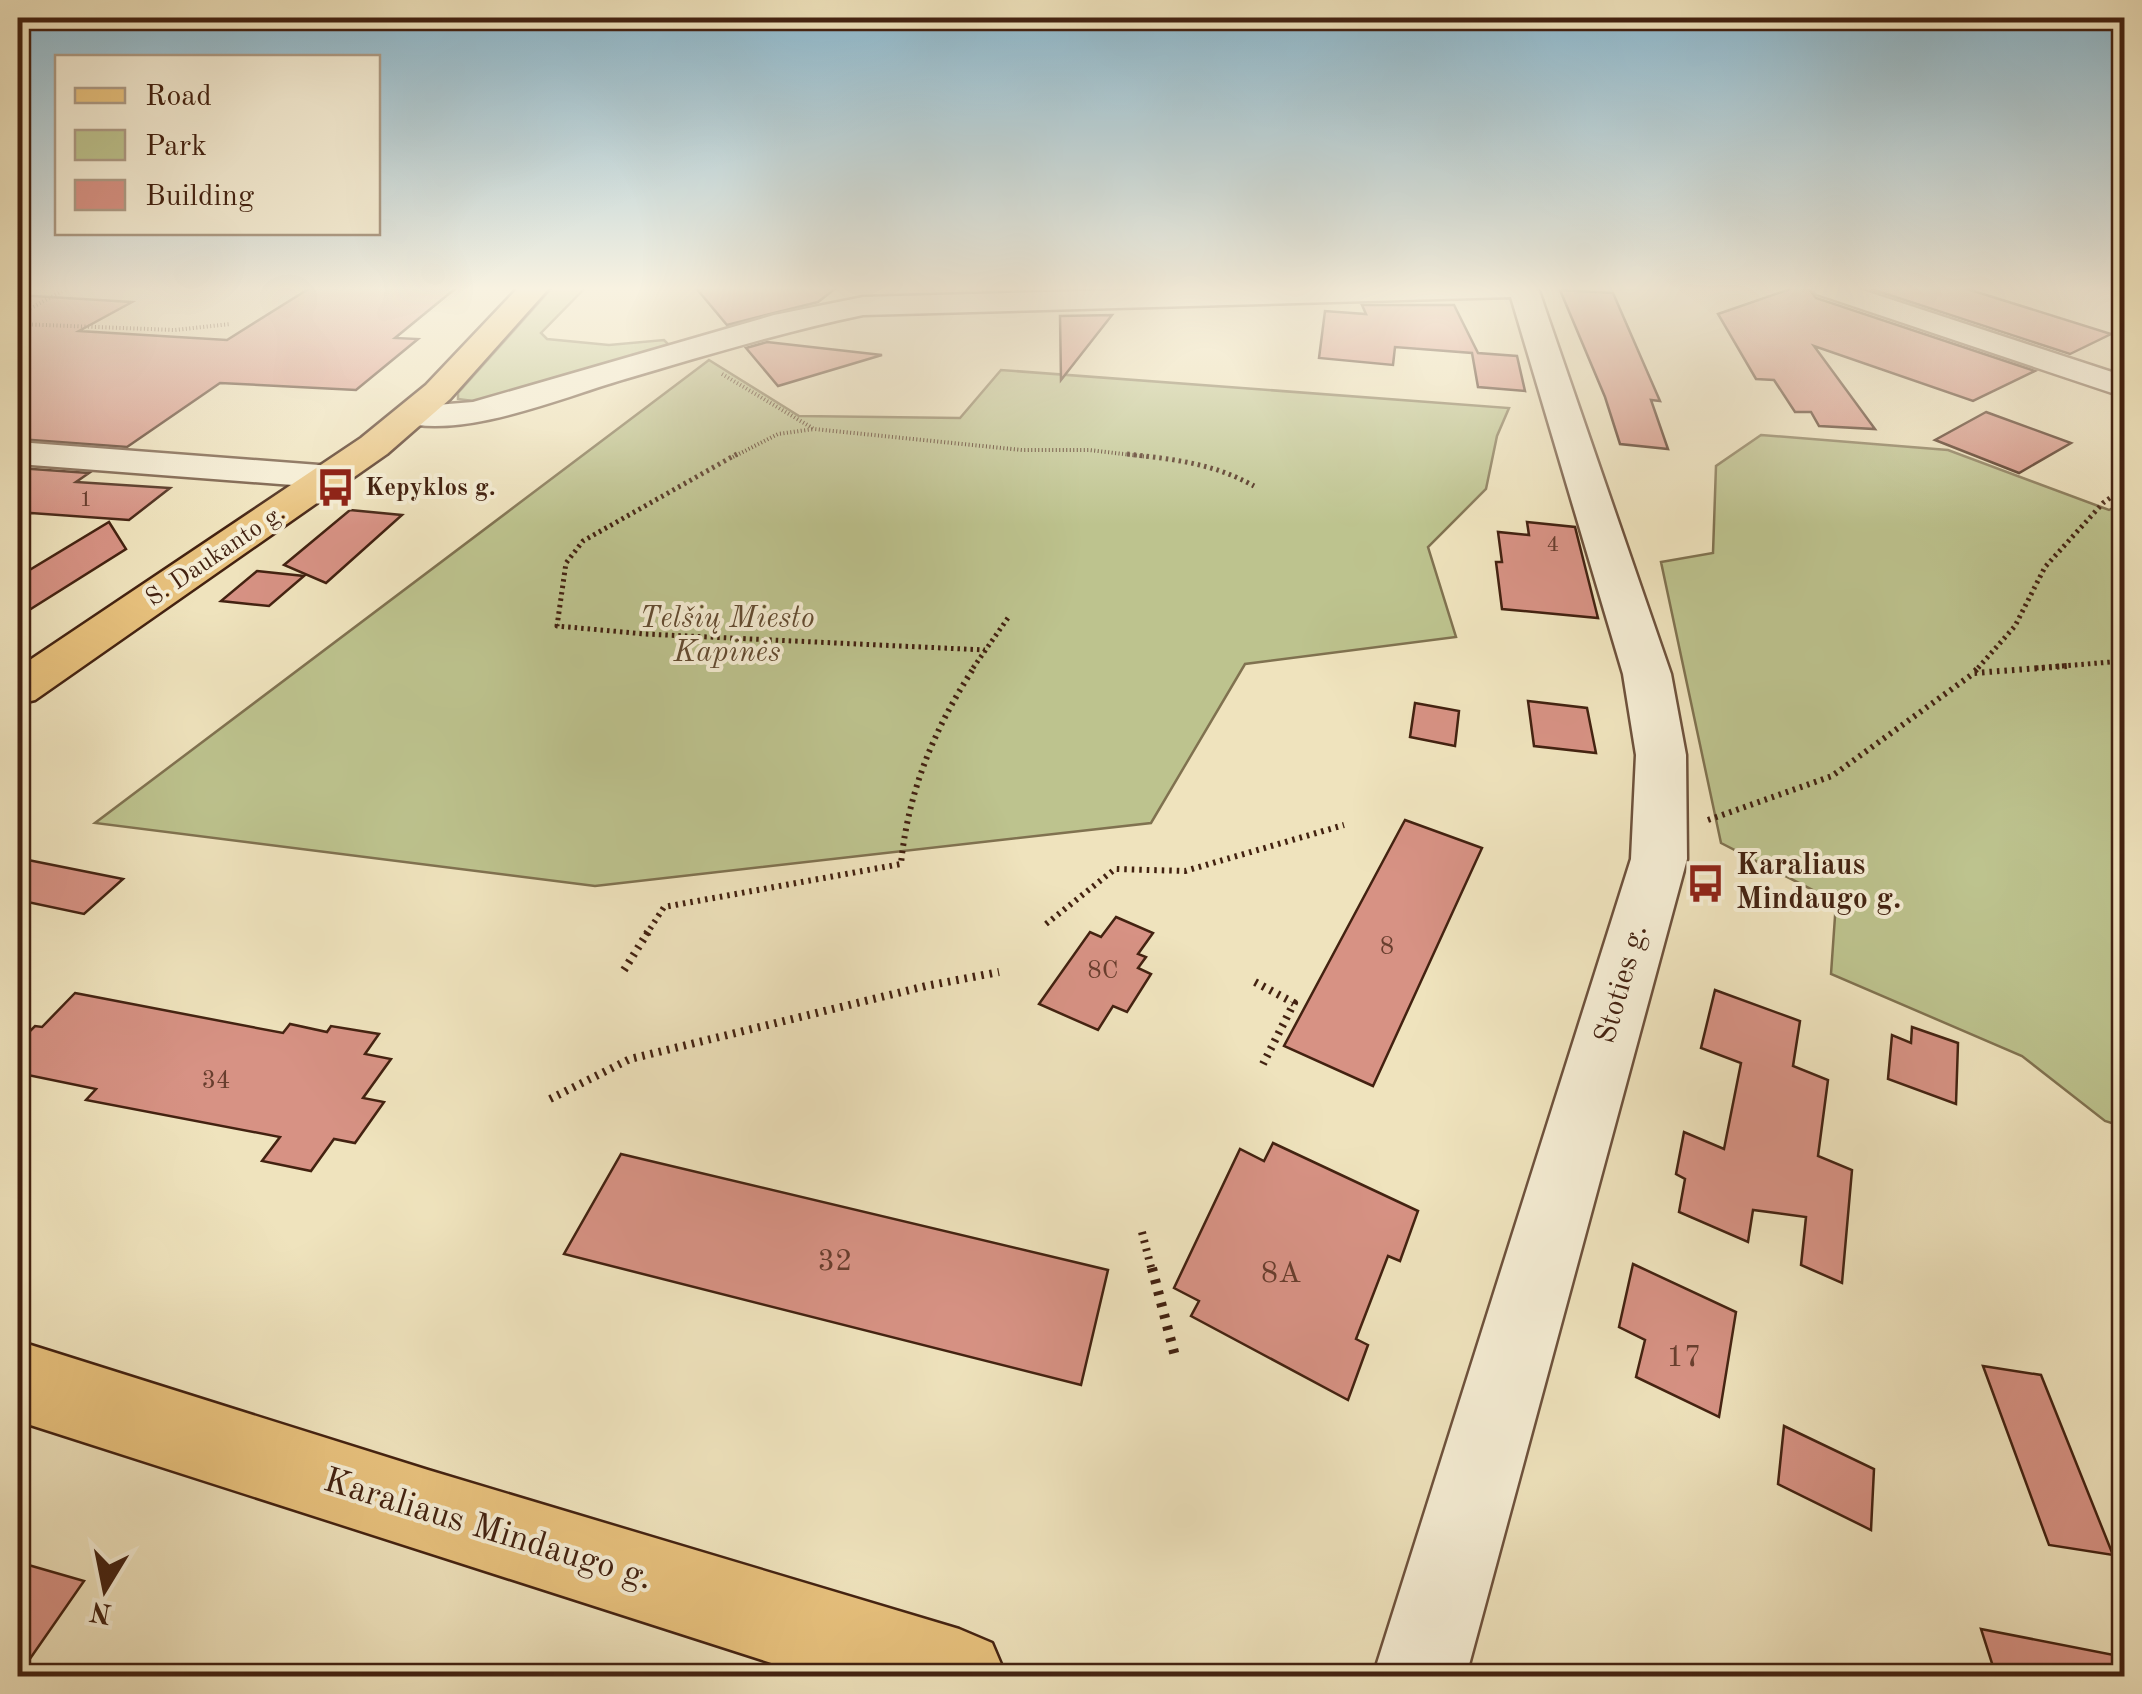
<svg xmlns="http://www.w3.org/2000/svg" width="2142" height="1694" viewBox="0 0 2142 1694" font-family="'Old Standard TT',serif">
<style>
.green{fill:#bdc38e;stroke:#807250;stroke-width:2.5}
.building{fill:#d79284;stroke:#432211;stroke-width:2.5}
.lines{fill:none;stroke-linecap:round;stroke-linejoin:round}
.minor-casing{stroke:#6e523c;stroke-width:5}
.major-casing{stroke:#432211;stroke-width:5}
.path-far4{stroke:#432211;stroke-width:4;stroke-dasharray:1 2.5;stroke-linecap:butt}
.path-far3{stroke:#432211;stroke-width:5;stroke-dasharray:2.5 4;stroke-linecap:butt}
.path-far2{stroke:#432211;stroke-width:6;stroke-dasharray:2.5 5;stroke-linecap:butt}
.path-far1{stroke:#432211;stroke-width:8;stroke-dasharray:2.5 6;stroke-linecap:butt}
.path{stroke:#432211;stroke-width:10;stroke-dasharray:4 8;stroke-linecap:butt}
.minor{fill:#f5edd4;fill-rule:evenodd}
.major{fill:#e8c27e;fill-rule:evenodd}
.labels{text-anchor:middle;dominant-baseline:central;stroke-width:8;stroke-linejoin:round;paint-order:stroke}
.far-number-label{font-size:22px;fill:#683e2e}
.far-poi-label{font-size:25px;font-weight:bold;fill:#432211;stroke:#f5edd4;text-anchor:start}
.far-street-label{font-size:25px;fill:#432211;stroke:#f5edd4}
.number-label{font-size:25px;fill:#683e2e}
.park-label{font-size:30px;font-style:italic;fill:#624a30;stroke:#f5edd4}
.poi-label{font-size:30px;font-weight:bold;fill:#432211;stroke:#f5edd4;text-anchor:start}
.street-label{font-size:30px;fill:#432211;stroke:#f5edd4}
.near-number-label{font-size:30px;fill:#683e2e}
.near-street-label{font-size:35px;fill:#432211;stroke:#f5edd4}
</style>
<rect width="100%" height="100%" fill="#efe3bd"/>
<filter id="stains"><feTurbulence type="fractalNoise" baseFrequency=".002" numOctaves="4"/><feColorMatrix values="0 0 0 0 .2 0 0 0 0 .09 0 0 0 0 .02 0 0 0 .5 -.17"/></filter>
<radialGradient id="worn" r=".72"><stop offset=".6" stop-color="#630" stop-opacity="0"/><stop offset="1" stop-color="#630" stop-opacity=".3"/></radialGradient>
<g class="green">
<path d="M552,288H585L541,333L547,339L609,345L664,340L675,351L496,404L458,399V393Z"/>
<path d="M709,360L799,416L960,418L1001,370L1509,408L1497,436L1486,489L1428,547L1456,637L1245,664L1151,823L595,886L95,823Z"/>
<path d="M1761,435L1948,450L2109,510L2124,502V1127L2105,1121L2022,1056L1831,974L1836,902L1721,843L1661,562L1713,553L1716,466Z"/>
</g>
<g class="building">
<path d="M310,288H456L395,338L418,339L356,390L220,383L127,447L18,439V295L132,302L79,331L227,340Z"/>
<path d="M696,288H836L818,302L727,325Z"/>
<path d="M1793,288H1808L1816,298L2035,371L1973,401L1814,346L1875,429L1819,426L1811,412H1795L1774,380L1756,379L1718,314Z"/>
<path d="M1868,288H1964L2111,334L2070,354Z"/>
<path d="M1560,290L1613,293L1660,401L1651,400L1668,449L1620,444L1605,397Z"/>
<path d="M1362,305H1454L1478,353L1517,356L1525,391L1478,387L1472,353L1395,347L1393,365L1319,358L1325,311L1366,314Z"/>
<path d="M1112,315L1061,380L1060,316Z"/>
<path d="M767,342L882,355L778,386L746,348Z"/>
<path d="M1986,412L2071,443L2019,473L1935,440Z"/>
<path d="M18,468L89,473L76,482L170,488L129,520L31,513L18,522Z"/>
<path d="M350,510L402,515L326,583L284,565Z"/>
<path d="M109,522L126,549L18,617V577Z"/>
<path d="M1527,522L1575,527L1598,618L1502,609L1496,562H1502L1498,532L1529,535Z"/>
<path d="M257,571L304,576L269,606L221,601Z"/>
<path d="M1528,701L1587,708L1596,753L1534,746Z"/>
<path d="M1415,703L1459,711L1455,746L1410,737Z"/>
<path d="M1405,820L1482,848L1373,1086L1284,1046Z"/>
<path d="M18,858L123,879L84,914L18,900Z"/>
<path d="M1116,917L1153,933L1138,954L1146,957L1138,968L1151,974L1127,1012L1113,1006L1098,1030L1039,1004L1090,932L1101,937Z"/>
<path d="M1715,990L1800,1021L1793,1066L1828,1080L1818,1156L1852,1170L1842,1283L1801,1265L1806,1217L1753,1210L1748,1242L1679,1212L1685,1179L1676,1174L1684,1132L1724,1149L1741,1063L1701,1048Z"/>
<path d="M75,993L283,1033L290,1024L327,1032L331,1026L379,1034L365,1054L391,1059L363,1098L384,1102L355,1143L334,1139L311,1171L262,1161L280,1137L86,1100L96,1089L18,1073V1043L35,1026L42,1027Z"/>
<path d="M1912,1027L1958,1043L1956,1104L1888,1079L1892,1035L1911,1043Z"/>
<path d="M1273,1143L1418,1211L1400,1261L1388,1256L1356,1339L1368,1345L1348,1400L1191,1316L1199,1301L1174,1288L1240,1149L1264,1161Z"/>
<path d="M621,1154L1108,1270L1081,1385L564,1254Z"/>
<path d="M1633,1264L1736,1312L1719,1417L1636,1377L1645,1340L1619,1327Z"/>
<path d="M1983,1366L2041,1375L2113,1555L2049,1545Z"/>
<path d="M1784,1426L1874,1469L1871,1530L1778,1484Z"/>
<path d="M18,1562L84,1581L18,1676Z"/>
<path d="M1981,1629L2124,1657V1676H1996Z"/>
</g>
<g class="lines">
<defs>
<g id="minor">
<path d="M1196,288H1538L1671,674L1686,755L1687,859L1466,1676H1373L1631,859L1636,755L1623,674L1511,297L863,315C782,332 704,356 625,379C560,398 466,439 400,422L394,415L400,408L473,402L774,315L863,297Z"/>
<path d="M1812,288H1856L2124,376V397L1817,294Z"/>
<path d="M18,442L332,466L345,469L351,477L345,485L332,488L18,464Z"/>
</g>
<g id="major">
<path d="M518,288H549L450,399L387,454L35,700L18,704V668L361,438L426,385Z"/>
<path d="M18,1341L428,1470L959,1629L992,1643L1006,1676H812L18,1421Z"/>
</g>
</defs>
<use href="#minor" class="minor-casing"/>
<use href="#major" class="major-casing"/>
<g class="path-far4">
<path d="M18,315L68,288"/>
<path d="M18,324L175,330L230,324"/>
<path d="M722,374L814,429L1022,450H1089L1149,457"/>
<path d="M733,457L778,434L814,429"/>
</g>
<g class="path-far3">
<path d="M737,454L583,541L566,563L557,626L645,634L985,650"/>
<path d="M1127,454C1172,459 1213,463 1254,486"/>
<path d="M973,668L1010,615"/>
<path d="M1978,668L2015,626L2045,567L2103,503L2124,488"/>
<path d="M2036,668L2124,661"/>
</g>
<g class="path-far2">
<path d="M1975,671L1980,666"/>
<path d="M1708,820L1832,776L1974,673L2067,666"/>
<path d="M1046,924L1115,869L1185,871L1344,825"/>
<path d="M646,935L664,907L901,864C908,791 935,727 975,666"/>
</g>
<g class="path-far1">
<path d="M624,970L648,932"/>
<path d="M1255,982L1294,1003L1263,1064"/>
<path d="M550,1099L630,1059L926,986L999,972"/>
<path d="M1142,1232L1152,1271"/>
</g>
<path class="path" d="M1152,1268L1176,1360"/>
<use href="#minor" class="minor"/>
<use href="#major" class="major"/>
</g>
<linearGradient id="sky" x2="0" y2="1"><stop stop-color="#89b8d0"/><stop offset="0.55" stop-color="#f8f2e1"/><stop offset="1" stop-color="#f8f2e1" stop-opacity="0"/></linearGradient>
<rect width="2142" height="525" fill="url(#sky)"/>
<defs>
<symbol id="bus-bare" viewBox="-9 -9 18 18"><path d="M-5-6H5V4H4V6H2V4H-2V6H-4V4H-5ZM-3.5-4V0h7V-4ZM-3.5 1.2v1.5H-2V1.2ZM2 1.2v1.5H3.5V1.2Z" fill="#8f2418" stroke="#f5edd4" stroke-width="2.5" paint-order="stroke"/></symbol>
</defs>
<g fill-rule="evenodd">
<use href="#bus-bare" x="308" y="460" width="55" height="55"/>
<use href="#bus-bare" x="1678" y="856" width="55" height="55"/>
</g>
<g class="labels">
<g class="far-number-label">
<text x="86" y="500">1</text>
<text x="1553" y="545">4</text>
</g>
<g class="far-poi-label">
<text x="365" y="488">Kepyklos g.</text>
</g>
<g class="far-street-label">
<text transform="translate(216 556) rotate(-34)">S. Daukanto g.</text>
</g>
<g class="number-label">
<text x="1387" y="947">8</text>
<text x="1103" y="971">8C</text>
<text x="216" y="1081">34</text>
</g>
<g class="park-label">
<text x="727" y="619">Telšių Miesto<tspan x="727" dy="34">Kapinės</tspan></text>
</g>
<g class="poi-label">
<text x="1736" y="866">Karaliaus<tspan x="1736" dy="34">Mindaugo g.</tspan></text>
</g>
<g class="street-label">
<text transform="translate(1622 984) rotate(-74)">Stoties g.</text>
</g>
<g class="near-number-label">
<text x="835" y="1262">32</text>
<text x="1281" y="1274">8A</text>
<text x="1684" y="1358">17</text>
</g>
<g class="near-street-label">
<text transform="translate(488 1530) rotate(17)">Karaliaus Mindaugo g.</text>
</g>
</g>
<rect width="2142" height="1694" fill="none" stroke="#efe3bd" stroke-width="60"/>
<rect x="20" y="20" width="2102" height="1654" fill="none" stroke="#432211" stroke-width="5"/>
<rect x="30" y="30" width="2082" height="1634" fill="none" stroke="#432211" stroke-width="2.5"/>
<rect x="55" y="55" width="325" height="180" fill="#f5edd4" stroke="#ae9c86" stroke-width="2.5"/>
<rect x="75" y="88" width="50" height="15" fill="#e8c27e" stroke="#ae9c86" stroke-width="2.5"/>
<text x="145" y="105" font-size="30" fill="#432211">Road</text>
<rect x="75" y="130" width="50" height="30" fill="#bdc38e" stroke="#ae9c86" stroke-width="2.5"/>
<text x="145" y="155" font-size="30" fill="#432211">Park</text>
<rect x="75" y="180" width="50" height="30" fill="#d79284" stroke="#ae9c86" stroke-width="2.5"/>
<text x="145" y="205" font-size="30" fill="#432211">Building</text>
<g transform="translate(105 1589) rotate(190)" stroke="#f5edd4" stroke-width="8" paint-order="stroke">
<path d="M0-8L18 38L0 25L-18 38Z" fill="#432211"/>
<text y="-15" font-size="28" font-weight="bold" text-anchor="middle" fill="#432211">N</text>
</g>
<rect width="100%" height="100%" filter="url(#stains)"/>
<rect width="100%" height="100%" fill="url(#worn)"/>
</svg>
